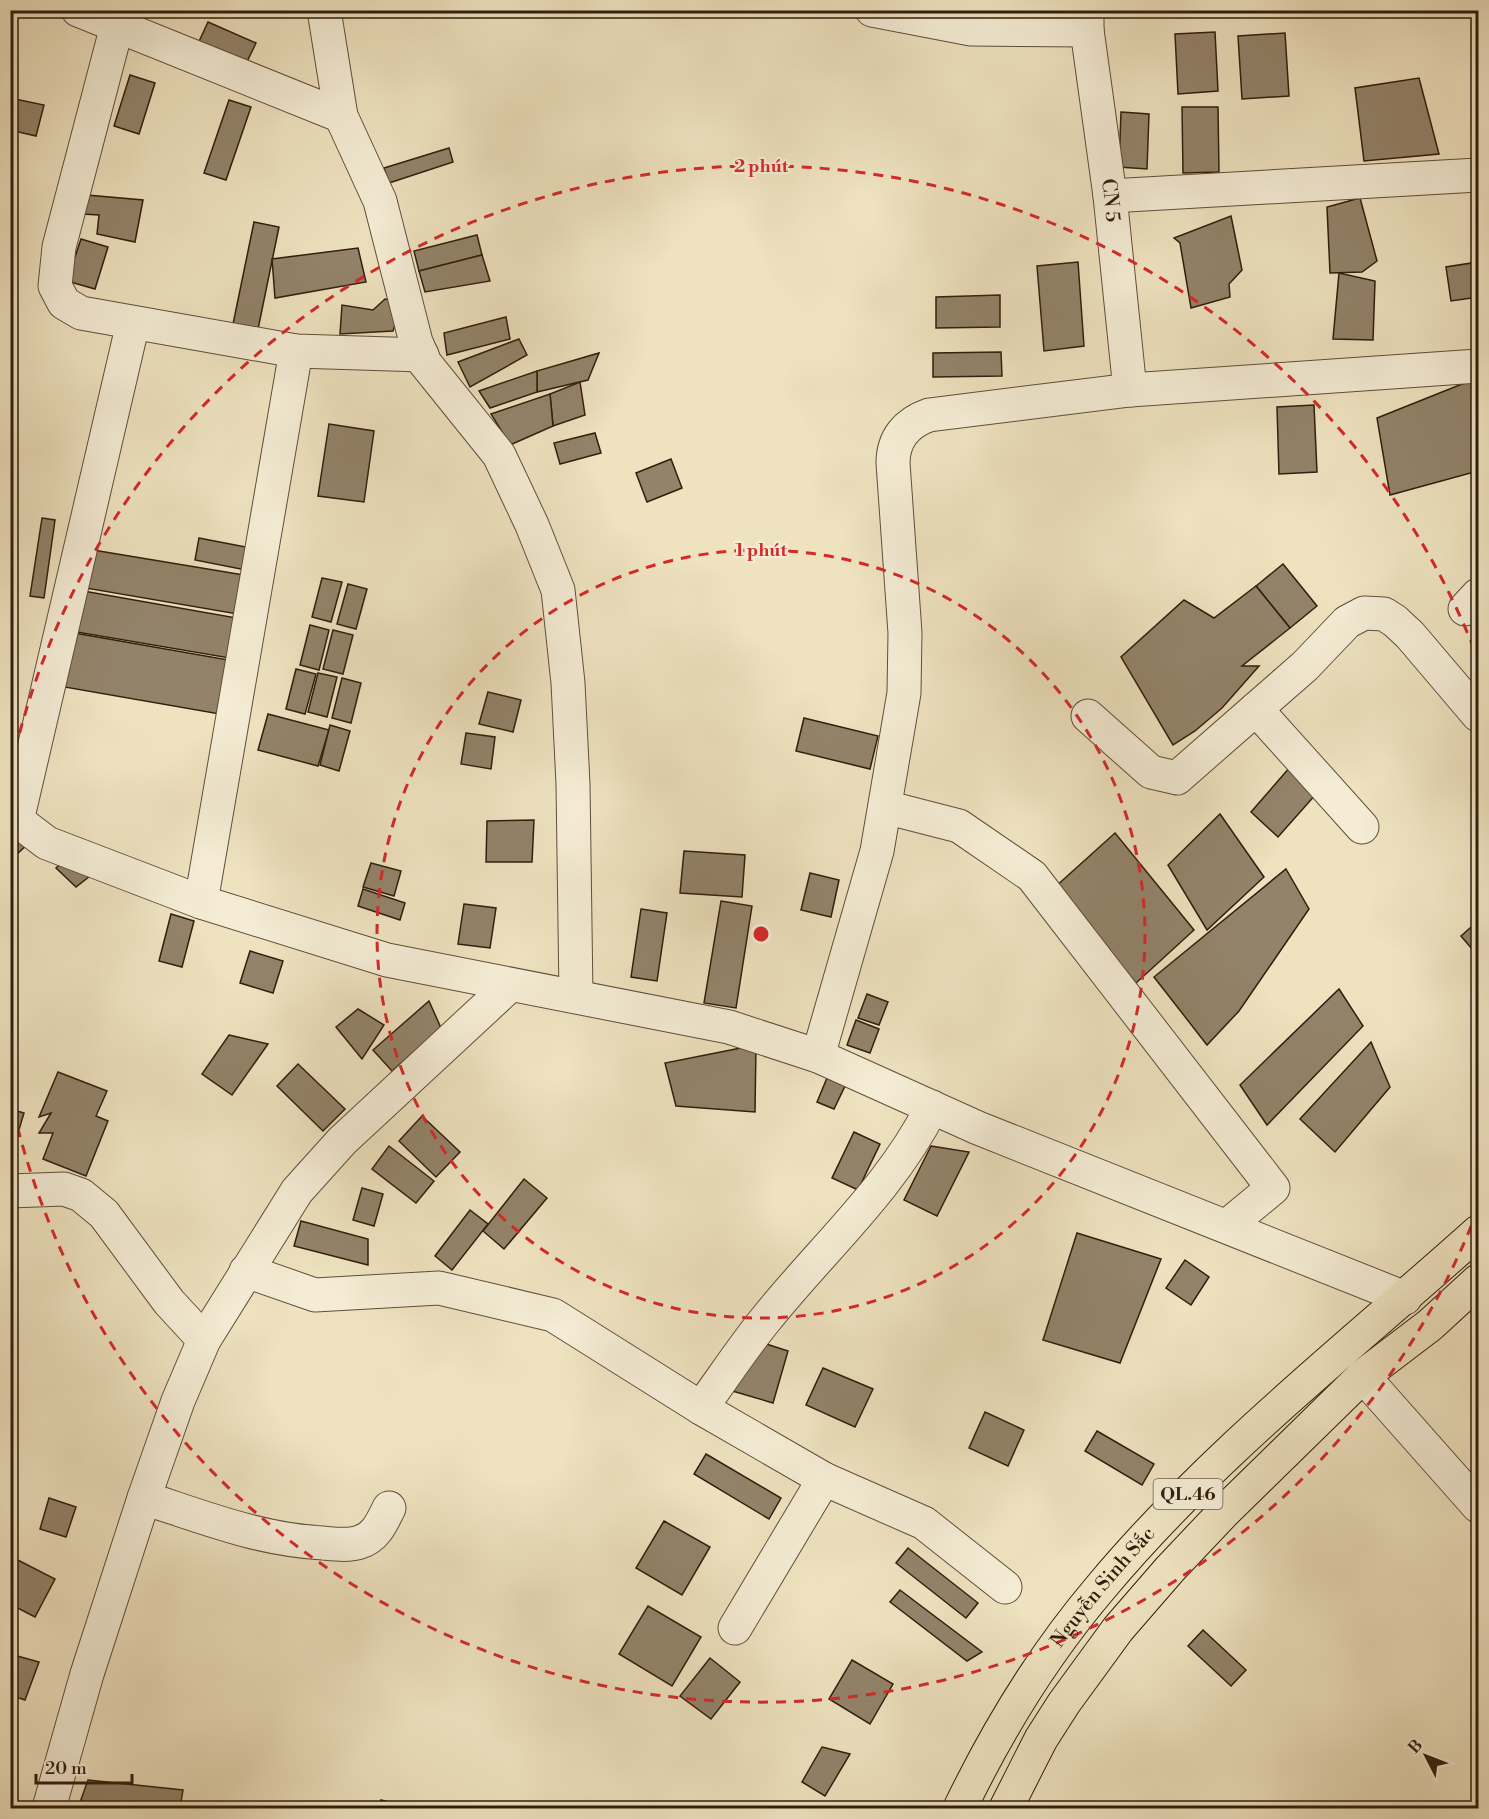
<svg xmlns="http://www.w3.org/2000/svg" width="1489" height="1819" viewBox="0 0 1489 1819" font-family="'Libre Bodoni',serif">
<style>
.building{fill:#93836a;stroke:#311d0d;stroke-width:1.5}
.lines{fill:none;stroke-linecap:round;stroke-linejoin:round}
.minor-casing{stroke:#604e3a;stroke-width:35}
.highway-casing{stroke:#311d0d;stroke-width:35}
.minor{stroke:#f4ecd5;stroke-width:33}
.highway{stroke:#eee2bf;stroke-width:33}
.ring{fill:none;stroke:#d62828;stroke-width:3;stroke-dasharray:10 8}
.labels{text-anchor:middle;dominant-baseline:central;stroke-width:4.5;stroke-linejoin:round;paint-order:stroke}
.shield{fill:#f4ecd5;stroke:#6c5b49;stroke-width:1.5}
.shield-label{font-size:18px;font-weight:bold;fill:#311d0d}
.street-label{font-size:20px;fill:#311d0d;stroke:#f4ecd5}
.centre{fill:#d62828;stroke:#f4ecd5;stroke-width:3}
.ring-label{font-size:18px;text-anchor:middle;font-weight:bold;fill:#d62828;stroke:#f4ecd5;stroke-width:4.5;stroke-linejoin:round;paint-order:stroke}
</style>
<rect width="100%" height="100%" fill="#eee2bf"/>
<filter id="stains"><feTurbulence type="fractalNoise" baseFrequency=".00333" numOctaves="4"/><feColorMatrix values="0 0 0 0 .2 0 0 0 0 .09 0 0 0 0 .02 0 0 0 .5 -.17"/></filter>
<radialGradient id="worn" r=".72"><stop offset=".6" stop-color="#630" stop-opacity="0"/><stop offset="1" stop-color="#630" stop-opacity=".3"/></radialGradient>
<g class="building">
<path d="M1473,10H1478V78L1476,79Z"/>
<path d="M208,22L256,43L243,70L195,50Z"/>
<path d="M1215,32L1218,91L1178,94L1175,34Z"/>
<path d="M1285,33L1289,96L1242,99L1238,36Z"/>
<path d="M130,75L155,83L139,134L114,126Z"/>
<path d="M1419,78L1439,154L1364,161L1355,88Z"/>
<path d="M10,98L44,105L36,136L10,130Z"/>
<path d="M229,100L251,107L226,180L204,173Z"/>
<path d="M1182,107H1218L1219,172L1183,173Z"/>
<path d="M1121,112L1149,114L1147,169L1119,167Z"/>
<path d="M449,148L453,162L389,183L384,168Z"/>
<path d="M87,195L143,200L135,242L97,234L99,215L83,214Z"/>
<path d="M1360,198L1377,261L1362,272L1330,273L1327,207Z"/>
<path d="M1231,216L1242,270L1229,284L1230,297L1191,308L1180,243L1174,238Z"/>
<path d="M254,222L279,227L257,334L232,329Z"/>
<path d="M477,235L482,255L419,271L414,251Z"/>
<path d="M81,239L108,247L95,289L67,281Z"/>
<path d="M358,248L366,282L275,298L272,259Z"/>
<path d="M482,255L490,281L425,292L419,271Z"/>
<path d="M1078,262L1084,346L1044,351L1037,266Z"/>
<path d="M1478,262V297L1451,301L1446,267Z"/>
<path d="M1339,273L1375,281L1373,340L1333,339Z"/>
<path d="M1000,295V327L936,328V297Z"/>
<path d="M385,299L403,302L393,331L340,334L342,305L373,310Z"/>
<path d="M506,317L510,339L447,355L444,333Z"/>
<path d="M519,339L527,355L470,387L458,362Z"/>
<path d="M1001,352L1002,376L933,377V353Z"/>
<path d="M599,353L588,380L537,392V371Z"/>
<path d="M537,371V392L490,408L479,391Z"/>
<path d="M1472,380L1478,403V471L1390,495L1377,418Z"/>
<path d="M580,382L585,415L553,426L550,394Z"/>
<path d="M550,394L553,426L510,445L491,414Z"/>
<path d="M1314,405L1317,472L1279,474L1277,407Z"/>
<path d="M329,424L374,431L364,502L318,496Z"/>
<path d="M595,433L601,453L560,464L554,443Z"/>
<path d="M671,459L682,488L647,502L636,473Z"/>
<path d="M42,518L55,520L44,598L30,596Z"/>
<path d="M199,538L261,550L256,572L195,560Z"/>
<path d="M81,548L256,577L249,616L74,586Z"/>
<path d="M1283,564L1317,606L1290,628L1256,586Z"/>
<path d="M322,578L342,582L331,622L312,617Z"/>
<path d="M348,584L367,589L356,629L337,624Z"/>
<path d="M1256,586L1290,628L1242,666H1259L1222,708L1195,731L1173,745L1121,657L1184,600L1214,618Z"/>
<path d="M72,589L248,620L241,660L65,630Z"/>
<path d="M310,625L329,630L319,670L300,665Z"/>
<path d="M333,630L353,635L343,674L323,669Z"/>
<path d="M63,631L240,662L231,716L53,685Z"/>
<path d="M296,669L316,674L305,714L286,709Z"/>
<path d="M318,673L337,677L327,717L308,712Z"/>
<path d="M342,678L361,683L351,723L332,718Z"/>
<path d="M488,692L521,700L513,732L479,724Z"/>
<path d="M268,714L329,730L318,766L258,750Z"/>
<path d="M804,718L878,736L870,769L796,751Z"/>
<path d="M330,725L350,731L339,771L320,765Z"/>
<path d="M466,733L495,737L491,769L461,764Z"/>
<path d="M1304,751L1325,784L1278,837L1251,812Z"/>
<path d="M1220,814L1264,877L1207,930L1168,865Z"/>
<path d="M534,820L532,862H486L487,821Z"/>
<path d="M10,822L30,842L15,856L10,851Z"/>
<path d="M1115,833L1194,930L1136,983L1054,888Z"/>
<path d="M684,851L745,855L742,897L680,893Z"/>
<path d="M66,859L90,876L76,887L56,868Z"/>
<path d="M371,863L401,871L394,896L363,887Z"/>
<path d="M1286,869L1309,909L1239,1011L1207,1045L1154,977Z"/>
<path d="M810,873L839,880L831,917L801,910Z"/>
<path d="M363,889L405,903L400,920L358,906Z"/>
<path d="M721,901L752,906L736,1008L704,1003Z"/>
<path d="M464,904L496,908L490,948L458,944Z"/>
<path d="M641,909L667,913L657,981L631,977Z"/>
<path d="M171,914L194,921L182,967L159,961Z"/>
<path d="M1478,921V956L1461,936Z"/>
<path d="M250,951L283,961L273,993L240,983Z"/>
<path d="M1339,989L1363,1026L1267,1125L1240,1085Z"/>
<path d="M867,994L888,1002L879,1025L858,1018Z"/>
<path d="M429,1001L441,1028L392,1071L373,1050Z"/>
<path d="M358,1009L384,1025L362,1059L336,1027Z"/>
<path d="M856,1020L879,1029L870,1053L847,1045Z"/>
<path d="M229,1035L268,1044L232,1095L202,1074Z"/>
<path d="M1371,1042L1390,1087L1335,1152L1300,1119Z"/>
<path d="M756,1045L755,1112L676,1106L665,1063Z"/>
<path d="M298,1064L345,1109L323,1131L277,1086Z"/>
<path d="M58,1072L107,1091L96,1116L108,1121L86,1176L43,1159L53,1133H39L51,1113L39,1117Z"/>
<path d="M827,1078L845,1086L834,1109L817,1102Z"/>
<path d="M10,1109L24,1113L15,1143L10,1142Z"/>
<path d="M422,1116L460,1152L436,1177L399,1141Z"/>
<path d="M854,1132L880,1144L858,1190L832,1178Z"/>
<path d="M389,1146L434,1181L416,1203L372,1169Z"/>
<path d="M931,1146L969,1152L937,1216L904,1200Z"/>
<path d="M524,1179L547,1198L504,1249L483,1231Z"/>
<path d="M362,1188L383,1194L374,1226L353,1220Z"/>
<path d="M470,1210L488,1224L452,1270L435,1256Z"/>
<path d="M301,1221L368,1239V1265L294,1246Z"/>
<path d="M1077,1233L1161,1259L1120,1363L1043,1340Z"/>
<path d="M1185,1260L1209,1277L1191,1305L1166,1288Z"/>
<path d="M760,1342L788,1351L773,1403L729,1390Z"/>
<path d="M823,1368L873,1389L855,1427L806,1405Z"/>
<path d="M985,1412L1024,1430L1008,1466L969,1448Z"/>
<path d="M1097,1431L1154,1464L1142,1485L1085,1451Z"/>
<path d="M706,1454L781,1498L769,1519L694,1474Z"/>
<path d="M49,1498L76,1507L66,1537L40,1529Z"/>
<path d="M664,1521L710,1547L682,1595L636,1568Z"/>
<path d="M908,1548L978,1603L966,1618L896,1563Z"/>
<path d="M10,1556L55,1579L35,1617L10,1604Z"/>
<path d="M900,1590L982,1652L967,1661L890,1602Z"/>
<path d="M648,1606L701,1637L672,1686L619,1654Z"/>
<path d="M1203,1630L1246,1670L1231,1686L1188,1646Z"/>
<path d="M10,1654L39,1662L25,1700L10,1695Z"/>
<path d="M710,1658L740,1682L711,1719L680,1696Z"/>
<path d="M852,1660L893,1684L870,1724L829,1699Z"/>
<path d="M822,1747L850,1754L825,1796L802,1782Z"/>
<path d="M88,1780L183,1790L180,1808H78Z"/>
<path d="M381,1800L401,1805L400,1808H379Z"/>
</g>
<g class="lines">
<defs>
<g id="minor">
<path d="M78,10L341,116"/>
<path d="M324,10L341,116L380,201L416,342L425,363L499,455L532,525L558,590L568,683L573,784L576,996"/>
<path d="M872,10L971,29L1087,30"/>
<path id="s1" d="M1087,10V30L1110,196L1130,390"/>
<path d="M117,26L59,247L55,286L64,303L81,313L296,351L422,355"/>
<path d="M1110,196L1478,175"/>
<path d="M1465,609L1478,595"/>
<path d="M1256,709L1362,827"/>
<path d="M1088,716L1151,772L1177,778L1305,666L1347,622L1364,613L1384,614L1395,621L1410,635L1478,715"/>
<path d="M885,807L959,826L1032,876L1273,1188L1227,1226"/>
<path d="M10,815L47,843L201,902L387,960L729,1027L818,1056L978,1128L1405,1298"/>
<path d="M17,821L133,323"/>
<path d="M201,902L296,351"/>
<path d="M818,1056L877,851L904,693L905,633L893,463C893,439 906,423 929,415L1130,390L1478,366"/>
<path d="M10,1191L64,1189L81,1195L104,1214L169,1302L204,1340"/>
<path d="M246,1271L315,1295L439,1288L553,1315L701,1408L824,1479L924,1523L1005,1587"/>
<path d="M1363,1376L1478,1506"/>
<path d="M701,1408C723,1378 743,1347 766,1319C822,1249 891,1189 932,1107"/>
<path d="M144,1498C203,1517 260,1540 323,1543C334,1544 349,1546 360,1542C376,1537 382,1522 389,1508"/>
<path d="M735,1628L824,1479"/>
<path d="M49,1808L87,1674L144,1498L178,1401L204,1340L297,1191L342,1141L509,986"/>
</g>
<g id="highway">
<path id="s2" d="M960,1808C998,1729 1044,1654 1101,1587C1212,1454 1350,1347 1478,1232"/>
<path d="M1006,1808L1041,1739L1064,1703L1118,1629L1170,1569L1224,1512L1363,1376L1430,1325L1478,1281"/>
</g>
</defs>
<use href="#minor" class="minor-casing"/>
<use href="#highway" class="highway-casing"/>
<use href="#minor" class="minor"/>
<use href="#highway" class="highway"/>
</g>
<g class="ring">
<circle cx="761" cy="934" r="384"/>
<path d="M1478 1209A768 768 0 0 1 11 1100M11 768A768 768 0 0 1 1478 659"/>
</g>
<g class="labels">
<rect class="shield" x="1153.5" y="1479" width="69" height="30" rx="4.5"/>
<g class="shield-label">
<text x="1188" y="1494">QL.46</text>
</g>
<g class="street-label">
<text stroke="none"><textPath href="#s1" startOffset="192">CN 5</textPath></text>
<text stroke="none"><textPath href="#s2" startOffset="264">Nguyễn Sinh Sắc</textPath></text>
</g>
</g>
<circle cx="761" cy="934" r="9" class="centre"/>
<g class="ring-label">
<text x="761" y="172">2 phút</text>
<text x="761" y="556">1 phút</text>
</g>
<rect width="1489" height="1819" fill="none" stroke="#eee2bf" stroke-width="36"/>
<rect x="12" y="12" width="1465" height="1795" fill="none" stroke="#311d0d" stroke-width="3"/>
<rect x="18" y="18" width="1453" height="1783" fill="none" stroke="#311d0d" stroke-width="1.5"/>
<g transform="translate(1426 1756) rotate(312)" stroke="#f4ecd5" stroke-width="4.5" paint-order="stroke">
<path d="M0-4.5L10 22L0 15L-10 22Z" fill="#311d0d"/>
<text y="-9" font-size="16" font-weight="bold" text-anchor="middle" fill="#311d0d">B</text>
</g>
<path d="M36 1774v9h96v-9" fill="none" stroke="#311d0d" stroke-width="3"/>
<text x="45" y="1774" font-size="18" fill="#311d0d" stroke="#f4ecd5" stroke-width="4.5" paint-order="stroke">20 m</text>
<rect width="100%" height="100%" filter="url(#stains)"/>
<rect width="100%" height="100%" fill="url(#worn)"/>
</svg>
